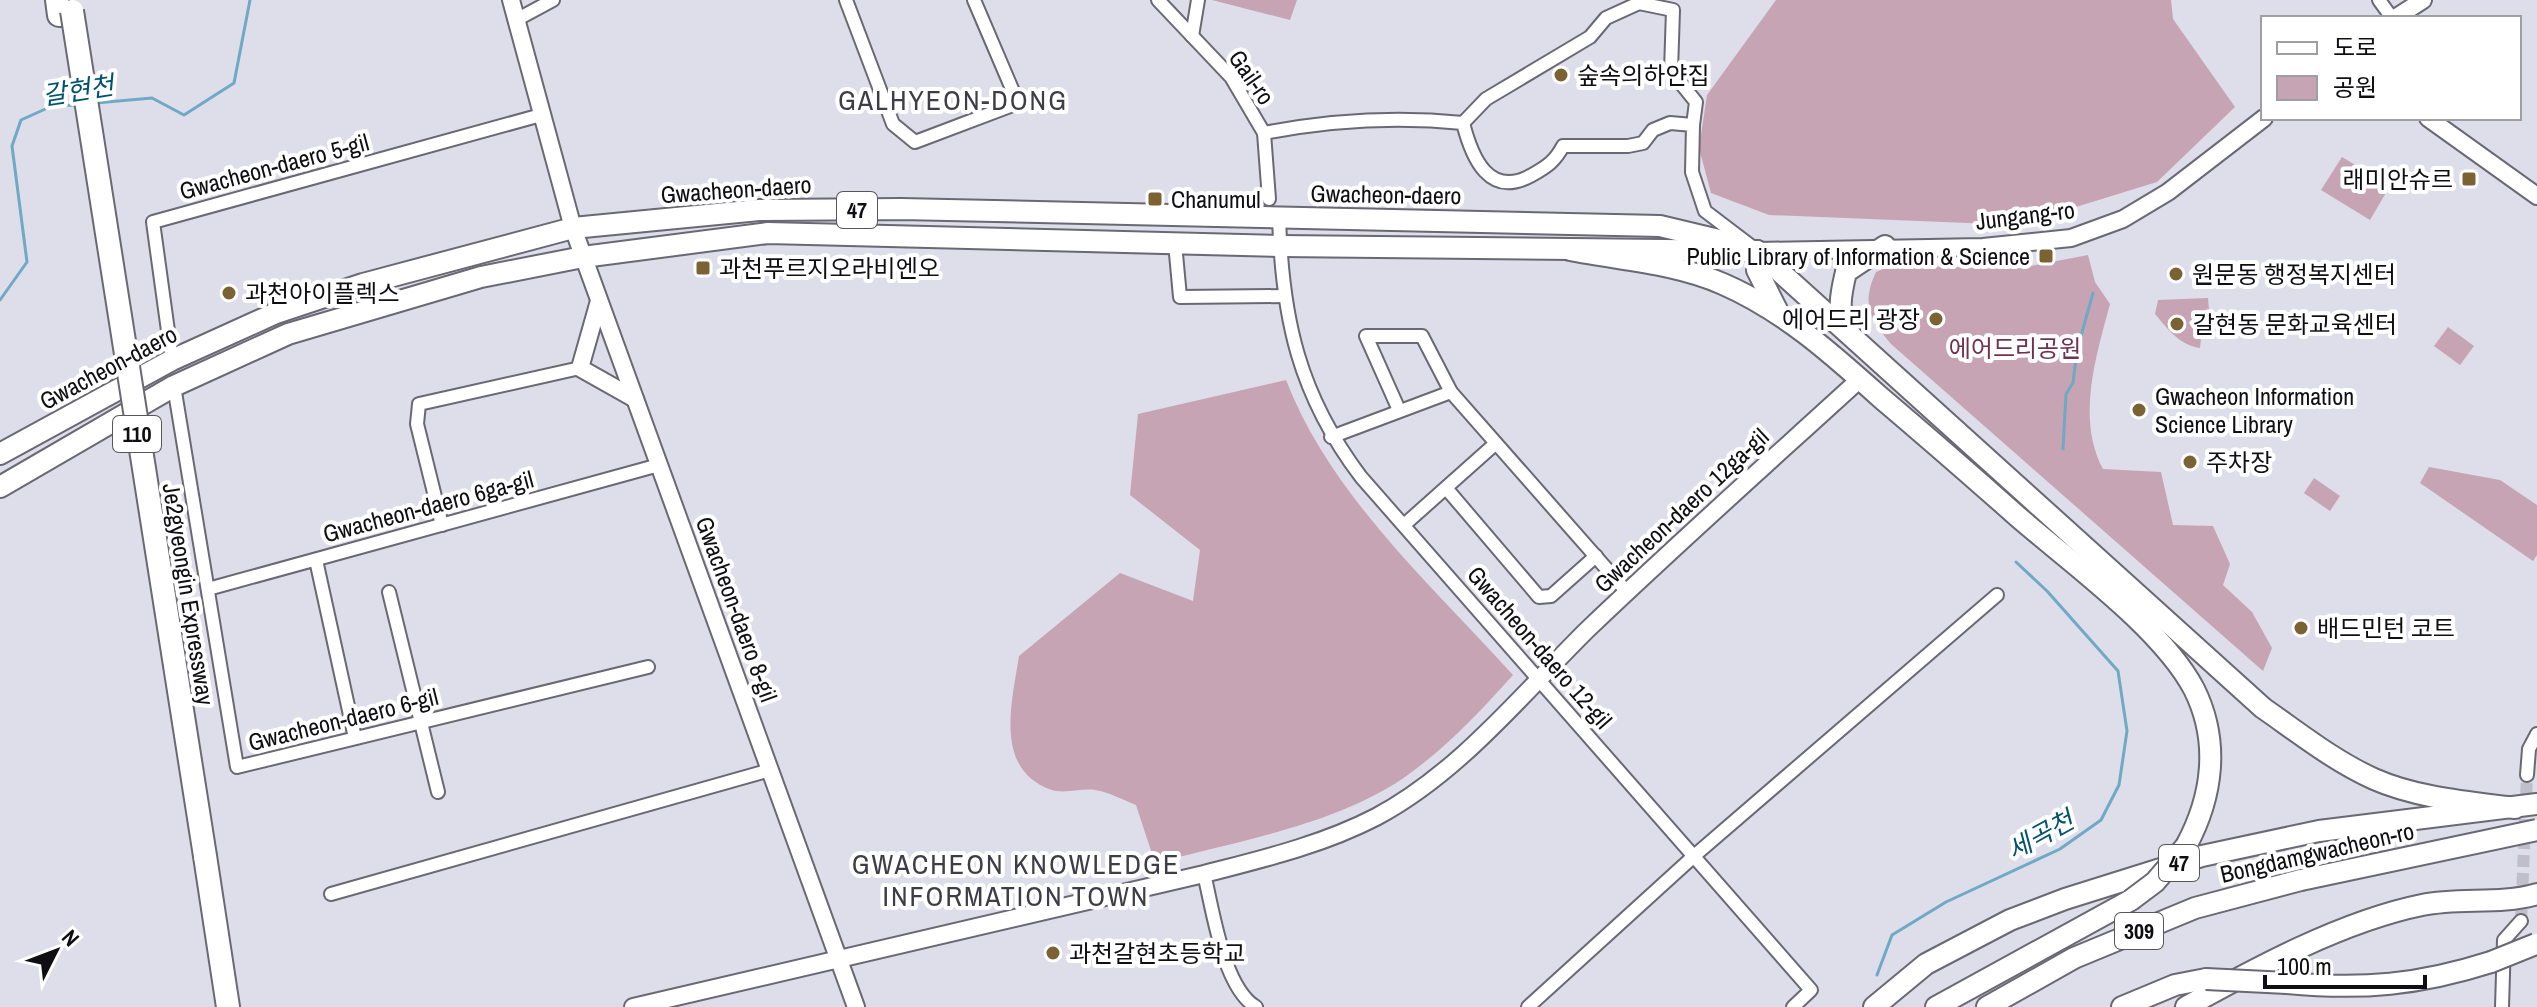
<svg xmlns="http://www.w3.org/2000/svg" width="2537" height="1007" viewBox="0 0 2537 1007" font-family="'Archivo Narrow','Noto Sans KR',sans-serif">
<style>
.green{fill:#c7a4b3}
.lines{fill:none;stroke-linecap:round;stroke-linejoin:round}
.stream{stroke:#6fa9c4;stroke-width:3}
.minor-tunnel{stroke:#bfbeca;stroke-width:12;stroke-dasharray:12 6;stroke-linecap:butt}
.minor-casing{stroke:#696873;stroke-width:16}
.tertiary-casing{stroke:#696873;stroke-width:20}
.primary-casing{stroke:#696873;stroke-width:24}
.trunk-casing{stroke:#696873;stroke-width:24}
.motorway-casing{stroke:#696873;stroke-width:26}
.minor{stroke:#fff;stroke-width:12}
.tertiary{stroke:#fff;stroke-width:16}
.primary{stroke:#fff;stroke-width:20}
.trunk{stroke:#fff;stroke-width:20}
.motorway{stroke:#fff;stroke-width:22}
.trunk-bridge-casing{stroke:#696873;stroke-width:24;stroke-linecap:butt}
.motorway-bridge-casing{stroke:#696873;stroke-width:26;stroke-linecap:butt}
.trunk-bridge{stroke:#fff;stroke-width:20}
.motorway-bridge{stroke:#fff;stroke-width:22}
.poi-dot{fill:#7b6233;stroke:#fff;stroke-width:3}
.labels{text-anchor:middle;dominant-baseline:central;stroke-width:8;stroke-linejoin:round;paint-order:stroke}
.shield{fill:#fff;stroke:#57575a;stroke-width:2}
.shield-label{font-size:22px;font-weight:bold;fill:#0f0f13}
.poi-label{font-size:24px;fill:#0f0f13;stroke:#fff;text-anchor:start}
.street-label{font-size:24px;fill:#0f0f13;stroke:#fff}
.park-label{font-size:24px;fill:#723052;stroke:#fff}
.water-label{font-size:26px;font-style:italic;fill:#00536e;stroke:#fff}
.quarter-label{font-size:28px;letter-spacing:2px;fill:#3e3d47;stroke:#fff}
</style>
<rect width="100%" height="100%" fill="#deddea"/>
<g class="green">
<path d="M1212,0H1297L1290,20Z"/>
<path d="M1776,0H2171L2173,19L2235,107L2157,182L2017,225L1769,215L1711,193L1699,148L1707,95Z"/>
<path d="M2342,157L2390,186L2370,220L2321,190Z"/>
<path d="M2088,255L2095,282L2110,304C2096,356 2076,419 2103,469L2161,472L2173,525L2213,526L2230,564L2223,585L2252,612L2272,648L2263,671L1891,344C1870,319 1861,304 1876,272L1891,266L2021,268Z"/>
<path d="M2208,298L2210,320L2188,322L2201,338L2200,348C2179,345 2168,329 2155,314L2158,300Z"/>
<path d="M2448,327L2474,346L2460,365L2434,346Z"/>
<path d="M1286,380C1331,496 1430,583 1513,675C1479,713 1444,750 1402,779C1334,825 1234,842 1155,863L1136,805C1123,800 1109,792 1095,790C1081,788 1065,794 1052,790C993,770 1012,702 1019,656L1120,573L1193,601L1200,550L1130,495L1138,414Z"/>
<path d="M2429,467L2500,480L2537,505V555L2533,561L2420,483Z"/>
<path d="M2314,478L2340,496L2330,511L2304,493Z"/>
</g>
<g class="lines">
<g class="stream">
<path d="M96,103L152,98L184,115L234,83L250,0"/>
<path d="M0,300L27,262L12,146L21,120L52,106L76,105"/>
<path d="M2063,449L2066,394L2073,383L2077,350L2093,293"/>
<path d="M1877,975L1892,935L1946,902L2060,849L2101,820L2119,785L2127,731L2118,671L2047,591L2016,562"/>
</g>
<path class="minor-tunnel" d="M2521,921L2527,775"/>
<defs>
<g id="minor">
<path d="M846,0L893,124L915,142L1018,103L974,0"/>
<path d="M1158,0L1231,77L1264,133L1269,199"/>
<path d="M2379,0L2392,18"/>
<path d="M516,20L553,0"/>
<path d="M1192,36L1198,0"/>
<path d="M1463,123L1486,99L1590,37L1606,18L1639,3L1673,10L1671,71L1696,102L1693,125"/>
<path d="M1264,133C1331,120 1395,116 1463,123C1472,158 1489,199 1532,175C1548,166 1555,161 1563,146H1628L1643,143L1653,130L1670,123L1693,125L1692,172L1705,211L1755,249"/>
<path d="M1279,217C1282,319 1299,395 1361,477L1811,990L1793,1007"/>
<path d="M1175,243L1180,297L1285,296"/>
<path d="M172,360L153,222L541,115"/>
<path d="M174,386L237,767L648,667"/>
<path d="M1399,410L1366,336H1422L1451,392L1627,592"/>
<path d="M1331,437L1451,392"/>
<path d="M1446,488L1539,597L1551,596L1596,556"/>
<path d="M442,525L417,424L419,404L580,368"/>
<path d="M1404,525L1495,444"/>
<path d="M316,560L355,738"/>
<path d="M208,589L659,465"/>
<path d="M389,592L438,792"/>
<path d="M2527,775L2529,749L2537,734"/>
<path d="M1204,874C1213,910 1223,987 1256,1007"/>
<path d="M331,894L770,770"/>
<path d="M1528,1007L1694,856L1997,595"/>
<path d="M2502,1007L2504,940L2521,921"/>
</g>
<g id="tertiary">
<path d="M511,0L573,228L856,1007"/>
<path d="M2395,18L2423,0"/>
<path d="M2428,118L2537,196"/>
<path d="M1757,251L1983,247L2071,238L2123,219L2168,192L2264,118"/>
<path d="M599,301L580,368L635,399"/>
<path d="M633,1007L1204,874C1262,859 1322,845 1376,817C1459,773 1522,694 1588,629C1677,544 1769,462 1860,379"/>
</g>
<g id="primary">
<path d="M0,454L172,360L276,313L363,284L573,228L759,210L901,209L1660,226L1727,242"/>
<path d="M0,487L174,386L288,334L481,277L583,257L768,233L1280,246L1757,251"/>
</g>
<g id="trunk">
<path d="M1570,250C1621,260 1676,263 1723,284C1783,310 1832,354 1880,397C1926,436 1972,476 2017,516C2070,562 2162,628 2194,689C2220,741 2213,796 2186,846"/>
<path d="M1757,251L2263,708C2299,733 2334,761 2374,779C2417,798 2468,802 2515,808"/>
<path d="M1757,251V270L1779,314"/>
<path d="M1849,332C1836,313 1841,293 1846,272L1885,246"/>
<path d="M2287,983C2362,990 2419,985 2491,962"/>
<path d="M1874,1007L1926,964L2010,920L2065,899L2202,856L2319,831L2537,804"/>
<path d="M1936,1007L2131,900"/>
<path d="M1987,1007L2074,958L2195,908L2301,880"/>
<path d="M2122,1007L2175,985L2206,979"/>
<path d="M2186,1007C2256,968 2343,921 2422,905C2460,897 2499,905 2537,894"/>
</g>
<g id="motorway">
<path d="M57,0L59,15"/>
<path d="M205,856L228,1007"/>
</g>
</defs>
<use href="#minor" class="minor-casing"/>
<use href="#tertiary" class="tertiary-casing"/>
<use href="#primary" class="primary-casing"/>
<use href="#trunk" class="trunk-casing"/>
<use href="#motorway" class="motorway-casing"/>
<use href="#minor" class="minor"/>
<use href="#tertiary" class="tertiary"/>
<use href="#primary" class="primary"/>
<use href="#trunk" class="trunk"/>
<use href="#motorway" class="motorway"/>
<defs>
<g id="trunk-bridge">
<path d="M2301,880L2537,830"/>
<path d="M2131,900L2155,882L2186,846"/>
<path d="M2491,962L2536,944"/>
<path d="M2206,979L2287,983"/>
</g>
<path id="motorway-bridge" d="M72,11L205,856"/>
</defs>
<use href="#trunk-bridge" class="trunk-bridge-casing"/>
<use href="#motorway-bridge" class="motorway-bridge-casing"/>
<use href="#trunk-bridge" class="trunk-bridge"/>
<use href="#motorway-bridge" class="motorway-bridge"/>
</g>
<g class="poi-dot">
<circle cx="1561" cy="75" r="8"/>
<rect x="2461" y="171" width="16" height="16" rx="4"/>
<rect x="1147" y="191" width="16" height="16" rx="4"/>
<rect x="2038" y="248" width="16" height="16" rx="4"/>
<rect x="695" y="260" width="16" height="16" rx="4"/>
<circle cx="2176" cy="274" r="8"/>
<circle cx="229" cy="293" r="8"/>
<circle cx="1936" cy="319" r="8"/>
<circle cx="2177" cy="324" r="8"/>
<circle cx="2139" cy="410" r="8"/>
<circle cx="2190" cy="462" r="8"/>
<circle cx="2301" cy="628" r="8"/>
<circle cx="1053" cy="953" r="8"/>
</g>
<g class="labels">
<g class="shield">
<rect x="837" y="192" width="40" height="36" rx="6"/>
<rect x="113" y="416" width="48" height="36" rx="6"/>
<rect x="2159" y="845" width="40" height="36" rx="6"/>
<rect x="2115" y="913" width="48" height="36" rx="6"/>
</g>
<g class="shield-label">
<text x="857" y="210">47</text>
<text x="137" y="434">110</text>
<text x="2179" y="863">47</text>
<text x="2139" y="931">309</text>
</g>
<g class="poi-label">
<text x="1577" y="75">숲속의하얀집</text>
<text x="2453" y="179" text-anchor="end">래미안슈르</text>
<text x="1171" y="199">Chanumul</text>
<text x="2030" y="256" text-anchor="end">Public Library of Information &amp; Science</text>
<text x="719" y="268">과천푸르지오라비엔오</text>
<text x="2192" y="274">원문동 행정복지센터</text>
<text x="245" y="293">과천아이플렉스</text>
<text x="1920" y="319" text-anchor="end">에어드리 광장</text>
<text x="2193" y="324">갈현동 문화교육센터</text>
<text x="2155" y="396">Gwacheon Information<tspan x="2155" dy="28">Science Library</tspan></text>
<text x="2206" y="462">주차장</text>
<text x="2317" y="628">배드민턴 코트</text>
<text x="1069" y="953">과천갈현초등학교</text>
</g>
<g class="street-label">
<text transform="translate(1252 77) rotate(55)">Gail-ro</text>
<text transform="translate(274 166) rotate(-15)">Gwacheon-daero 5-gil</text>
<text transform="translate(736 189) rotate(-4)">Gwacheon-daero</text>
<text transform="translate(1386 194) rotate(1)">Gwacheon-daero</text>
<text transform="translate(2025 215) rotate(-7)">Jungang-ro</text>
<text transform="translate(108 367) rotate(-28)">Gwacheon-daero</text>
<text transform="translate(428 506) rotate(-15)">Gwacheon-daero 6ga-gil</text>
<text transform="translate(1681 510) rotate(-43)">Gwacheon-daero 12ga-gil</text>
<text transform="translate(189 594) rotate(81)">Je2gyeongin Expressway</text>
<text transform="translate(737 609) rotate(70)">Gwacheon-daero 8-gil</text>
<text transform="translate(1540 647) rotate(49)">Gwacheon-daero 12-gil</text>
<text transform="translate(343 719) rotate(-14)">Gwacheon-daero 6-gil</text>
<text transform="translate(2317 852) rotate(-13)">Bongdamgwacheon-ro</text>
</g>
<g class="park-label">
<text x="2015" y="348">에어드리공원</text>
</g>
<g class="water-label">
<text transform="translate(78 90) rotate(-9)">갈현천</text>
<text transform="translate(2040 835) rotate(-29)">세곡천</text>
</g>
<g class="quarter-label">
<text x="953" y="100">GALHYEON-DONG</text>
<text x="1016" y="864">GWACHEON KNOWLEDGE<tspan x="1016" dy="32">INFORMATION TOWN</tspan></text>
</g>
</g>
<rect x="2261" y="16" width="260" height="104" fill="#ffffff" stroke="#9f9fa1" stroke-width="2"/>
<rect x="2277" y="42" width="40" height="12" fill="#ffffff" stroke="#9f9fa1" stroke-width="2"/>
<text x="2333" y="56" font-size="24" fill="#0f0f13">도로</text>
<rect x="2277" y="76" width="40" height="24" fill="#c7a4b3" stroke="#9f9fa1" stroke-width="2"/>
<text x="2333" y="96" font-size="24" fill="#0f0f13">공원</text>
<g transform="translate(56 951) rotate(48)" stroke="#ffffff" stroke-width="6" paint-order="stroke">
<path d="M0-6L14 30L0 20L-14 30Z" fill="#0f0f13"/>
<text y="-12" font-size="22" font-weight="bold" text-anchor="middle" fill="#0f0f13">N</text>
</g>
<path d="M2265 975v12h160v-12" fill="none" stroke="#0f0f13" stroke-width="4"/>
<text x="2277" y="975" font-size="24" fill="#0f0f13" stroke="#ffffff" stroke-width="6" paint-order="stroke">100 m</text>
</svg>
